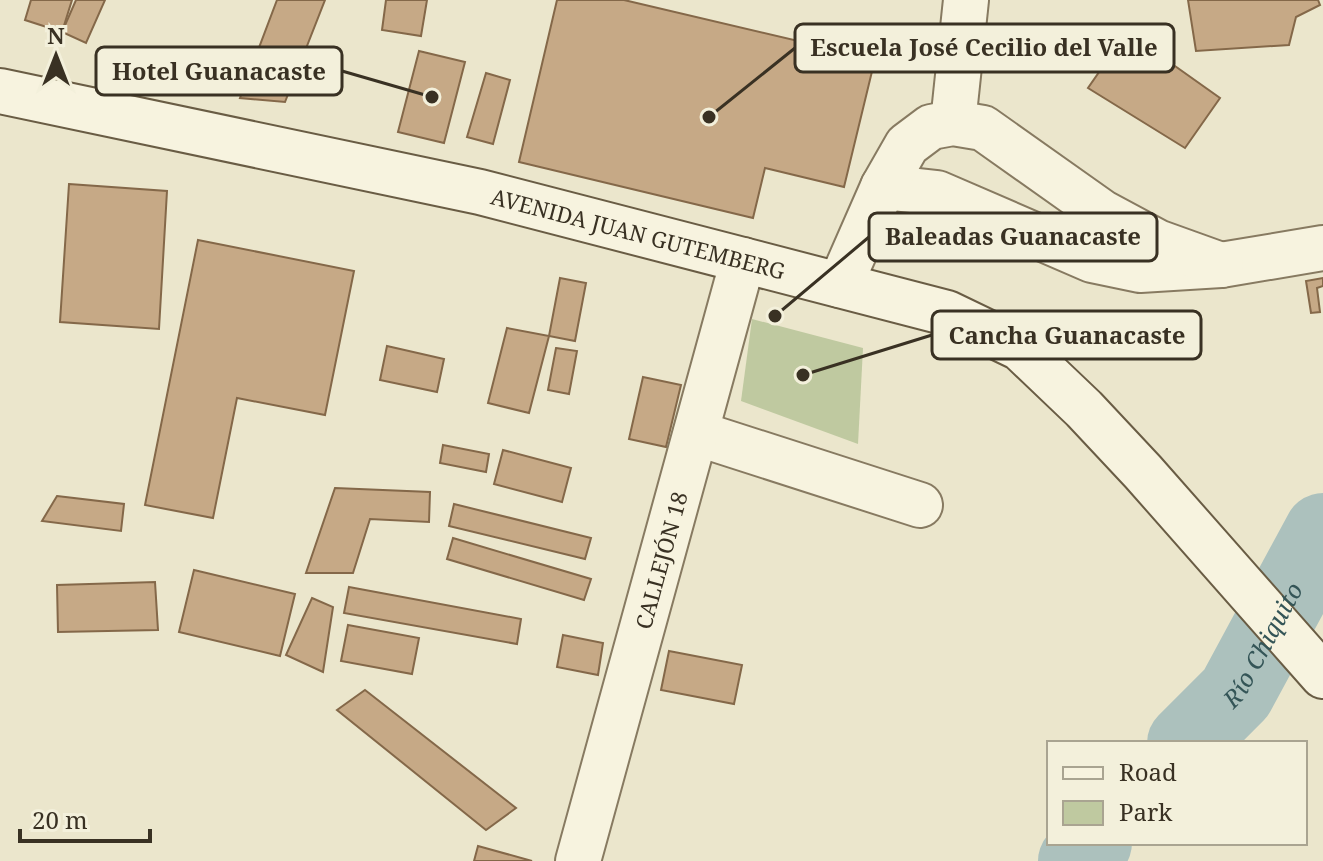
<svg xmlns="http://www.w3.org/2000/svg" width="1323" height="861" viewBox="0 0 1323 861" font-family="'Noto Serif',serif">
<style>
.green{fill:#bfc9a0}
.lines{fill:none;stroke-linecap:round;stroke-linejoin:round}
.river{stroke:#acc1bd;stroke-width:78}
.building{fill:#c6a986;stroke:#846849;stroke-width:2}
.minor-casing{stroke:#877a61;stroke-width:48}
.tertiary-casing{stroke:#877a61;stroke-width:48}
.secondary-casing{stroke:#695c44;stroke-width:48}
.minor{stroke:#f7f3df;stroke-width:44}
.tertiary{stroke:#f7f3df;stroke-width:44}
.secondary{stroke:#f7f3df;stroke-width:44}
.labels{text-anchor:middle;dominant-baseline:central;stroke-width:6;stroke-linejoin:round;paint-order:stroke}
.street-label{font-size:22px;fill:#393123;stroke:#f3f0db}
.water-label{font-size:24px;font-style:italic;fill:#345557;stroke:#f3f0db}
.leader{fill:none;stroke:#393123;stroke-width:3}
.callout-dot{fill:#393123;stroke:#f3f0db;stroke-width:3}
.callout{fill:#f3f0db;stroke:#393123;stroke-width:3}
.callout-label{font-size:24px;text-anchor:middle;font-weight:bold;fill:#393123}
</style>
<rect width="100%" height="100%" fill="#ebe6cc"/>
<path class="green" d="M752,319L863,348L858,444L741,401Z"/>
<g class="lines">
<g class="river">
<path id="s1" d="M1186,743L1236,693L1323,532"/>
<path d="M1077,861L1093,843"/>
</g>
</g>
<g class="building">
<path d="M31,0H72L62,32L25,20Z"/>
<path d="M76,0H105L86,43L62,32Z"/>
<path d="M277,0H325L285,102L240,98Z"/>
<path d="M386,0H427L421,36L382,30Z"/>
<path d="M557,0H624L875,59L844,187L765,168L753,218L519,162Z"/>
<path d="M1188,0H1318L1320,5L1296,17L1289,45L1196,51Z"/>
<path d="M1127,32L1220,98L1185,148L1088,88Z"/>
<path d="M419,51L465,62L444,143L398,132Z"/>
<path d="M486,73L510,80L493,144L467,137Z"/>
<path d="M69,184L167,191L159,329L60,322Z"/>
<path d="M198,240L354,271L325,415L237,398L213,518L145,505Z"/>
<path d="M560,278L586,283L575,341L549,336Z"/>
<path d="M1323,278V286L1317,288L1320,312L1311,313L1306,281Z"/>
<path d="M507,328L549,336L529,413L488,403Z"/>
<path d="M387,346L444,359L437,392L380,380Z"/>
<path d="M556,348L577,351L569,394L548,390Z"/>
<path d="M643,377L681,385L666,447L629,439Z"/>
<path d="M443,445L489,454L486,472L440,463Z"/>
<path d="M503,450L571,468L562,502L494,484Z"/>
<path d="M335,488L430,492L429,522L370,519L353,573H306Z"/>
<path d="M57,496L124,504L121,531L42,521Z"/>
<path d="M454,504L591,538L585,559L449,526Z"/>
<path d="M453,538L591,579L584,600L447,559Z"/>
<path d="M194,570L295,594L280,656L179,632Z"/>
<path d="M155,582L158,630L58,632L57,585Z"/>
<path d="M349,587L521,619L517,644L344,613Z"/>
<path d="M312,598L333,607L323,672L286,655Z"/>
<path d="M348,625L419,638L412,674L341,661Z"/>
<path d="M563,635L603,643L598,675L557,667Z"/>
<path d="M669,651L742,665L734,704L661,690Z"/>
<path d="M365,690L516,808L486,830L337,710Z"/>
<path d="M478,846L532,861H474Z"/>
</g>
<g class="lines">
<defs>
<g id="minor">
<path d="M953,123L966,0"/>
<path d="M696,433L920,505"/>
<path id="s2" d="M578,861L743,260"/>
</g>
<g id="tertiary">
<path d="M883,187L937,193L1092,260L1140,270L1221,265L1323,248"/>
<path d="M840,285L883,187L907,145L931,127L953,123L983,128L1103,213L1157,242L1221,265"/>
</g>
<g id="secondary">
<path id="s3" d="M0,91L480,192L947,313L1020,348L1084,409L1143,472L1323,676"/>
</g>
</defs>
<use href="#minor" class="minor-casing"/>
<use href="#tertiary" class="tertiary-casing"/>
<use href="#secondary" class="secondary-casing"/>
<use href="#minor" class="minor"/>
<use href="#tertiary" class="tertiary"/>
<use href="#secondary" class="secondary"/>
</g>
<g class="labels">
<g class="street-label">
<text stroke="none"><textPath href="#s3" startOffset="654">AVENIDA JUAN GUTEMBERG</textPath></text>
<text stroke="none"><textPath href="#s2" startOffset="312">CALLEJÓN 18</textPath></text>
</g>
<g class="water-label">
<text stroke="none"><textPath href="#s1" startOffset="126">Río Chiquito</textPath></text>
</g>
</g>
<path class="leader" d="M709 117L795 48M432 97L342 71M775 316L869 237M803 375L932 335"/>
<g class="callout-dot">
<circle cx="709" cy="117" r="8"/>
<circle cx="432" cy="97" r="8"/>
<circle cx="775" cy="316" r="8"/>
<circle cx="803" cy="375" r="8"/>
</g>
<g class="callout">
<rect x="795" y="24" width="379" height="48" rx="8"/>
<rect x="96" y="47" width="246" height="48" rx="8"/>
<rect x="869" y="213" width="288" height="48" rx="8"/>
<rect x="932" y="311" width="269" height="48" rx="8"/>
</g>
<g class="callout-label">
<text x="984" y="56">Escuela José Cecilio del Valle</text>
<text x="219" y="80">Hotel Guanacaste</text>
<text x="1013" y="245">Baleadas Guanacaste</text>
<text x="1067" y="344">Cancha Guanacaste</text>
</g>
<rect x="1047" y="741" width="260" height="104" fill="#f3f0db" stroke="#a9a491" stroke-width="2"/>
<rect x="1063" y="767" width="40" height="12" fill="#f7f3df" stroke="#a9a491" stroke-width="2"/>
<text x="1119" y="781" font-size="24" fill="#393123">Road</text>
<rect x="1063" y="801" width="40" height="24" fill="#bfc9a0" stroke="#a9a491" stroke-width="2"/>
<text x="1119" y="821" font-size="24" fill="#393123">Park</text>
<g transform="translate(56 56)" stroke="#f3f0db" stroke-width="6" paint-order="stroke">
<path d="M0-6L14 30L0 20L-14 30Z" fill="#393123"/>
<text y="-12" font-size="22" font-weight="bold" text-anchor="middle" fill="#393123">N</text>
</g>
<path d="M20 829v12h130v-12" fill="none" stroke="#393123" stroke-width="4"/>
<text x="32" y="829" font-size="24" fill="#393123" stroke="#f3f0db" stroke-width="6" paint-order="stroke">20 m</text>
</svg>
